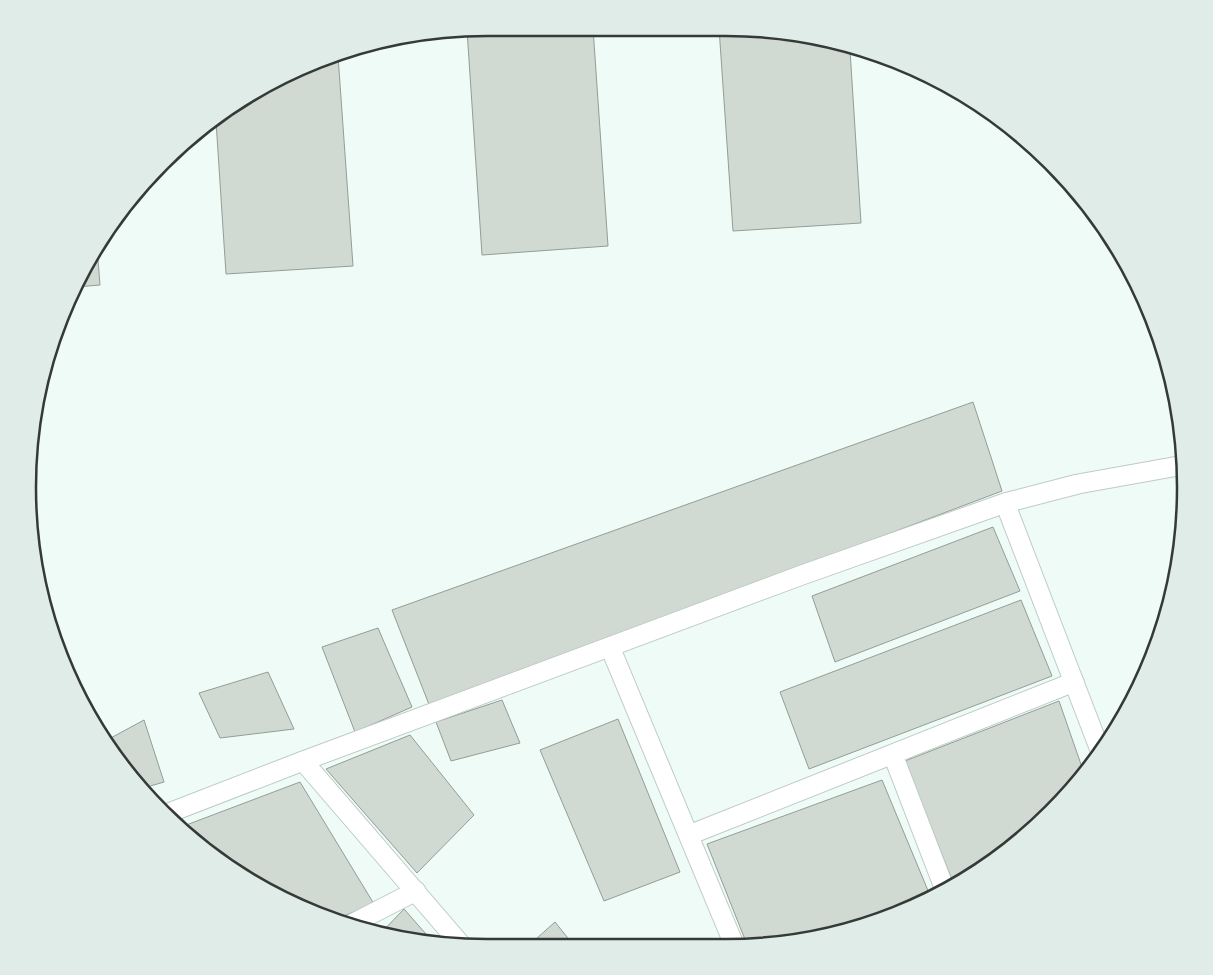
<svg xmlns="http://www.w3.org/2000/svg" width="1213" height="975" viewBox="0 0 1213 975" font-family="Signika,sans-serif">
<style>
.building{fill:#d0dad3;stroke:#939d96}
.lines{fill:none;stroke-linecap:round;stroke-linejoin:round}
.minor-casing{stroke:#bfcbc7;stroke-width:21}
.minor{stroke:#fff;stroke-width:19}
.rim{fill:none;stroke:#353a39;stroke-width:2.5}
</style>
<rect width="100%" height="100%" fill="#eefbf6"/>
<g class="building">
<path d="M488,28H593L608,246L482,255L467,30Z"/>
<path d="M719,28L756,29L850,50L861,223L733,231Z"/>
<path d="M338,56L353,266L226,274L216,121L258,89Z"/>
<path d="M97,247L100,285L77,287L89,257Z"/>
<path d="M973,402L1002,491L430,707L392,610Z"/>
<path d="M993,527L1020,591L835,662L812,596Z"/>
<path d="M1021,600L1052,676L809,769L780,692Z"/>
<path d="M378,628L412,707L355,732L322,647Z"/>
<path d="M268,672L294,729L220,738L199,693Z"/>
<path d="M502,700L520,743L451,761L436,722Z"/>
<path d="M1059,701L1084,773L1072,791L1006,852L954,885L905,761Z"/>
<path d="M618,719L680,872L604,901L540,750Z"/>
<path d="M144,720L164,782L140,789L107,740Z"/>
<path d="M410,735L474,815L417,873L326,769Z"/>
<path d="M882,780L929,893L818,936L748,947L707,844Z"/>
<path d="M300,782L374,904L336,919L284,900L207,852L181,827Z"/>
<path d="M404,909L433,942L380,934Z"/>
<path d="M555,922L575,947H527Z"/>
</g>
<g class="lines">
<defs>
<g id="minor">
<path d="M1005,503L1100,750"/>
<path d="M610,647L735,947"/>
<path d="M893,755L945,890"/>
<path d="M303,761L463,947"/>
<path d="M166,814L303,761L802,575L1005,503L1078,484L1184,465"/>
<path d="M689,835L1074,682"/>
<path d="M350,925L416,891"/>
</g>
</defs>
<use href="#minor" class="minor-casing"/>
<use href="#minor" class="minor"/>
</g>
<path d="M0 0H1213V975H0ZM487 36H726A451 451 0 0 1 1177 487V488A451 451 0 0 1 726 939H487A451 451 0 0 1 36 488V487A451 451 0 0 1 487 36Z" fill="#dfece7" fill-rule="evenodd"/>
<path class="rim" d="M487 36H726A451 451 0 0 1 1177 487V488A451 451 0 0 1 726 939H487A451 451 0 0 1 36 488V487A451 451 0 0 1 487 36Z"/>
</svg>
